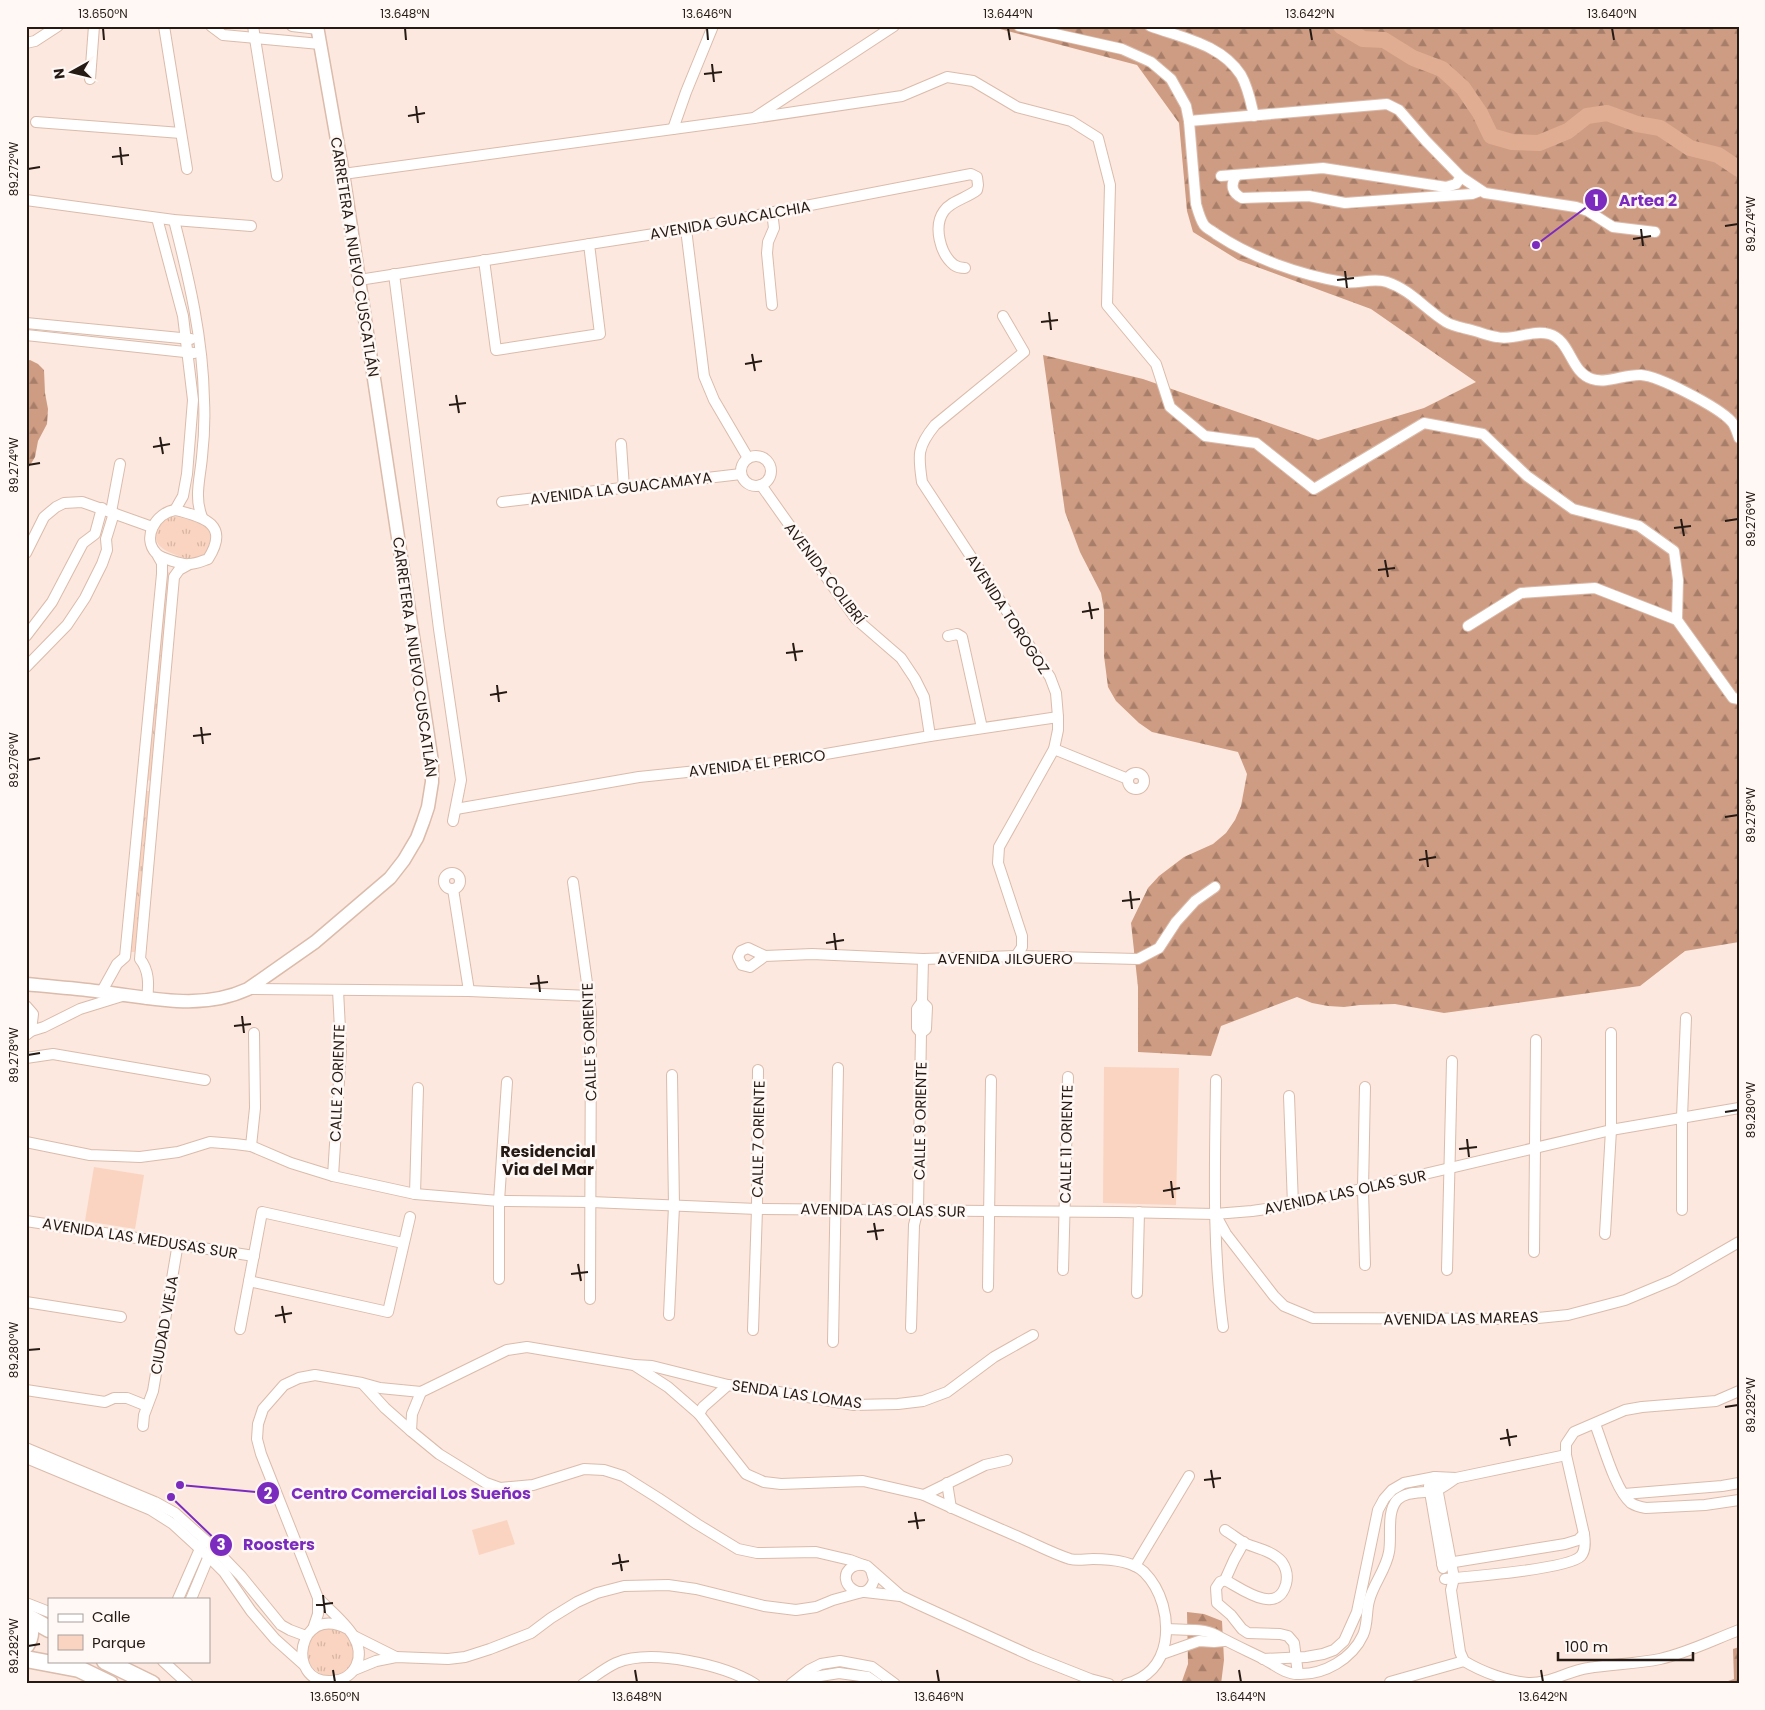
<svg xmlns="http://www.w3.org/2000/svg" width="1765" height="1710" viewBox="0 0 1765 1710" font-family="Poppins,sans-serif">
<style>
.grass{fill:url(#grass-tufts)}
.forest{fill:url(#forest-firs)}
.park{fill:#fad4c0}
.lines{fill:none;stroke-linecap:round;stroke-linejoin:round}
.river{stroke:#e0ad93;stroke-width:16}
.minor-casing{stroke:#dbbbab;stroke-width:12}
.tertiary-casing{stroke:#dbbbab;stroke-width:15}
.trunk-casing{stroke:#dbbbab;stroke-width:19}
.minor{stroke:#fff;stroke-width:10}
.tertiary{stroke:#fff;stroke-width:12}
.trunk{stroke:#fff;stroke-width:16}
.ticks{fill:none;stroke:#251a14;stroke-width:2}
.labels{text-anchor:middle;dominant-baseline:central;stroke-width:5;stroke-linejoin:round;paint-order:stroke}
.street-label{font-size:15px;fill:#251a14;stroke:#fff8f5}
.neighbourhood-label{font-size:16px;font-weight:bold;fill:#251a14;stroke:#fff8f5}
.leader{fill:none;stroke:#7b2cbf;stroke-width:2}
.callout-dot{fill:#7b2cbf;stroke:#fff8f5;stroke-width:2}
.mark-label{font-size:15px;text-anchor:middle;font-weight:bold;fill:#fff}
.callout-label{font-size:16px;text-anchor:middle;font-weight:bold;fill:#7b2cbf;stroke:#fff8f5;stroke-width:5;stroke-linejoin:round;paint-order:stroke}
.neatline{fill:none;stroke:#251a14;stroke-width:2}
.ticks-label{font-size:12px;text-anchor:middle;fill:#251a14}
</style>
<defs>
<pattern id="grass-tufts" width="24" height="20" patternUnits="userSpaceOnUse" patternTransform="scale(1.25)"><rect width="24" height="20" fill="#fad4c0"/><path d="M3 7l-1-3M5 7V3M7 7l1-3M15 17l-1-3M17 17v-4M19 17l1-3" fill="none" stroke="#d6b5a4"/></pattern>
<pattern id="forest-firs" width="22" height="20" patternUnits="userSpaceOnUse" patternTransform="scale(1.25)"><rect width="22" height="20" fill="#ce9c82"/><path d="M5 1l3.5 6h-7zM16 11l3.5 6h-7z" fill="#a77e69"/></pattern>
</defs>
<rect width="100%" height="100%" fill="#fce8de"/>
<g class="grass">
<path d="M172,516C180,517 199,522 206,527C215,533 211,552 202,557C201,557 195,558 194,559C188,560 182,557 176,555C163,550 151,544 158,528C162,521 165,518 172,516Z"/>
<path d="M168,572L172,574L152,781L146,780L166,574Z"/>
<path d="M145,791H151L135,952H129Z"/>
<circle cx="331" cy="1652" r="24"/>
</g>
<g class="forest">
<path d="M933,26H1739V942L1685,951L1640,986L1444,1013L1395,1004L1360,1005L1344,1007L1328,1006L1312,1003L1297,997L1221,1026L1211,1056L1138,1052V987L1131,923L1148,888L1159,876L1184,857L1213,844L1226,833L1235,820L1241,806L1247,774L1238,752L1152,732L1139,723L1116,701L1108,687L1104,656V610L1101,593L1080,552L1065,512L1043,355L1143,379L1318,440L1424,408L1476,382L1371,309L1238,260L1193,232L1187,211L1179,123L1137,65L1000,29Z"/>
<path d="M30,360L38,364L44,370L45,393L48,409L47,424L38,441L35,457L26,472V361Z"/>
<path d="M1187,1612L1204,1614L1222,1621L1224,1660L1221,1684H1181L1188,1664Z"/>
<path d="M1739,1647V1684H1719L1734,1679L1733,1649Z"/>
</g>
<g class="park">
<path d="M1104,1067L1179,1068L1176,1205L1103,1203Z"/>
<path d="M94,1167L144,1175L135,1229L85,1221Z"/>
<path d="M507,1520L515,1544L479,1555L472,1530Z"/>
</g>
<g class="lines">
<path class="river" d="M1341,26L1363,39L1384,40L1413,58L1442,69L1463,88L1480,113L1491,136L1512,142L1539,143L1568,131L1587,116L1607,113L1637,124L1660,128L1690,148L1718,155L1739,169"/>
<defs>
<g id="minor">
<path d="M164,26L187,169"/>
<path d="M211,26L223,35L320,44"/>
<path d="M253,26L277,176"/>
<path d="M292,26L318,29"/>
<path d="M1019,26L1122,49L1151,62L1171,79L1186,106L1189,121L1196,204C1198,211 1200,219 1204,225C1207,229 1213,231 1216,234C1252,258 1300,275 1343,282C1357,285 1372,277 1387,282C1411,290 1426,310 1446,322C1454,327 1466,328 1475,331C1482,333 1489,336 1497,337C1514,341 1532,329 1549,334C1571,340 1570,372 1592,379C1607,384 1625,374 1641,375C1659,376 1718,407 1731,421C1735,425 1737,432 1739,438"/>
<path d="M1150,26C1182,38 1221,44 1241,75C1248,87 1251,103 1254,116"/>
<path d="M26,43L35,41L58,26"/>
<path d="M90,79L94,26"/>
<path d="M754,118L902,96L947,77L973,81L1017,107L1071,121L1098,138L1110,185L1107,305L1156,364L1170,407L1205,436L1256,443L1314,489L1424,423L1483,434L1527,476L1573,509L1639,526L1674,551L1678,580L1677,620"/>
<path d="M1189,121L1387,104L1399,110L1426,141L1461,177L1485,193L1576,207L1588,211L1613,227L1655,232"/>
<path d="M36,122L181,133"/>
<path d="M673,129L686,92L713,26"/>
<path d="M343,174L754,118L894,26"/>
<path d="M1221,176L1323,168L1446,187L1456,184L1461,177"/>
<path d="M1236,176C1230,185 1232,193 1242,198L1309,196L1345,203L1472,194L1480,191"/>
<path d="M26,200L174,220L251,226"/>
<path d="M157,218L183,316L193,400L187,474L183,496L175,510"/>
<path d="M174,220C189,279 203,338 204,400C205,419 204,439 202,457C200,479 194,497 202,517"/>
<path d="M686,229L704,376L714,400L748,458"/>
<path d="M484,260L496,350L600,334L589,244"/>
<path d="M394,274L439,629L461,780L453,821"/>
<path d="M359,280L686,229L971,174L977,177L978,185L977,190C967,198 951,201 944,211C933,226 940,254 954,265C957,267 962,268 965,268"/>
<path d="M772,305L767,253L768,242L774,228L772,212"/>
<path d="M1003,316L1024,352L935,425C917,447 918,455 922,482L1050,677L1056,693L1058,717V730L1054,749L999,847L998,863L1022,936V947L1016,956"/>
<path d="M26,323L191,339"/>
<path d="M26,335L194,353"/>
<path d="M621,444L624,488"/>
<circle cx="756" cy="471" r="15"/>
<path d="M761,485L856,619L901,658L915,679L924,697L930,736"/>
<path d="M502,502L741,474"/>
<path d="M175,510C205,517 230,525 208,559C202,561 196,564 189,564C183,565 160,558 156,553C142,538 155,513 175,510Z"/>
<path d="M111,512L120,464"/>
<path d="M26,553L44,517L56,507L64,503L82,502L152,527"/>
<path d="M1468,626L1521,593L1595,588L1677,620L1733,698L1739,699"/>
<path d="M26,636L52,602L83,543L95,534L102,508"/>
<path d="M948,636L957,634L962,637L982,728"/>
<path d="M26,667L67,625L85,598L102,564L107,550L106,539L114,513"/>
<path d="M1054,749L1128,779"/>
<circle cx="1136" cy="781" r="8"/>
<path d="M456,809L639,777L774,763L930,736L1058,717"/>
<circle cx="452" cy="881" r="8"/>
<path d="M573,882L591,1012L590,1299"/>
<path d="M453,889L469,991"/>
<path d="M765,956L750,967L742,965L738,957L741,951L748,948L765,956L812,954L923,959L1016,956L1138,959L1159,948L1176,922L1195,901L1215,887"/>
<path d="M248,989L469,991L590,996"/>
<path d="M102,991L117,964L125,957L162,574V563L158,556"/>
<path d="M147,999C149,984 149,970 140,959L174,577L179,570L188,565"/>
<path d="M26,1006L33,1014L31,1031"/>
<path d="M921,1033L926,1029L927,1007L922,1002"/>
<path d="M26,1035L31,1031L44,1027L80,1009L122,996"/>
<path d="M26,1058L53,1054L205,1080"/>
<path d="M1216,1080C1215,1162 1212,1245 1223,1327"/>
<path d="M1289,1096L1293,1205"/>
<path d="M26,1142L90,1155L140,1157L178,1152L210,1142L235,1144L251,1146L291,1163L333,1176L415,1194L499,1201L591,1202L757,1209L1118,1212L1215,1214L1252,1211L1293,1205L1611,1130L1739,1108"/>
<path d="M251,1146L255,1108L254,1033"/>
<path d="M333,1176L341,1049L338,990"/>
<path d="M415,1194L418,1088"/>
<path d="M1682,1210V1117L1686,1018"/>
<path d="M1215,1214L1226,1234L1274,1296L1284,1306L1313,1318L1528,1319L1568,1315L1625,1300L1673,1280L1739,1242"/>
<path d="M26,1221L254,1256"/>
<path d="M1605,1234L1611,1130V1033"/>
<path d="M1534,1252L1536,1040"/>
<path d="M1365,1265L1363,1189L1365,1087"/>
<path d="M1063,1270L1068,1077"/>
<path d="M1447,1270L1452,1061"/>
<path d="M499,1279V1201L507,1082"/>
<path d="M249,1281L388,1312L410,1217"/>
<path d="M988,1287L991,1080"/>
<path d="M1137,1293L1139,1212"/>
<path d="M26,1302L121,1317"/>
<path d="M669,1315L674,1206L672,1075"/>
<path d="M911,1328L914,1225L918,1209L921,1033L917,1028V1009L922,1002L923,959"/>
<path d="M240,1329L262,1212L403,1243"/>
<path d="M753,1330L757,1209L758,1070"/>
<path d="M833,1342L838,1068"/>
<path d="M634,1365L652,1366L728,1385L767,1390L854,1405L898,1404L923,1401L947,1392L994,1357L1033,1335"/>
<path d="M363,1384L385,1408L411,1431"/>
<path d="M26,1390L105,1402L114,1398H127L147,1406"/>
<path d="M421,1392L412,1414L411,1431L439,1454L486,1483L500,1488L533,1485L584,1469L604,1470L623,1476L658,1498L697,1524L738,1549L757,1553L816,1552L850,1560L863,1565"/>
<path d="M699,1414L703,1407L728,1385"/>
<path d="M1595,1424C1603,1444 1615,1490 1631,1503C1636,1506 1640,1507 1646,1508L1705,1505L1739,1500"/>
<path d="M143,1426L144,1415L153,1391L178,1243"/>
<path d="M26,1448L155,1502L175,1513L213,1547L241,1576L281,1625L290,1630L306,1636"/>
<path d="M26,1458L151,1510L173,1524L209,1557L224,1572L251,1611L275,1639L303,1664"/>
<path d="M1435,1477L1454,1578L1451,1590L1460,1652L1464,1661C1482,1672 1507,1681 1528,1683C1549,1684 1568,1671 1588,1668C1611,1664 1636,1664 1660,1659C1687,1653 1713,1640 1739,1630"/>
<path d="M947,1483L951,1508"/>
<path d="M1429,1486L1443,1568"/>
<path d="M1624,1494L1722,1486L1739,1483"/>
<path d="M924,1495L985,1465L1007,1460"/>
<path d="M1225,1530C1231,1534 1238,1539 1244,1543C1256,1548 1273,1551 1282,1562C1286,1568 1288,1576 1286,1584C1277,1616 1242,1589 1225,1580"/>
<path d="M1244,1542L1234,1560L1225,1580L1220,1582L1216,1588L1217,1603L1231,1615L1242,1629L1248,1633L1280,1634L1288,1636L1294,1643L1298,1674"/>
<path d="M1442,1564L1565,1544L1578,1540L1584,1534"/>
<path d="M1135,1566L1189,1476"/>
<path d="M871,1570L874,1580C866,1608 832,1581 852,1567C857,1564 862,1564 867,1566L901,1596L920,1605L1032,1656L1090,1679L1109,1684"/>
<path d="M1445,1579C1467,1577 1569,1569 1581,1556C1586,1550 1585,1541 1584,1534L1566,1455V1444L1574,1432L1625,1410L1642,1407L1716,1401L1739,1391"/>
<path d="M865,1592L900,1596"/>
<path d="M318,1598C335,1616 369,1639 356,1666C351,1676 341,1681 331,1681C285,1684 297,1602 348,1629"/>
<path d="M178,1599L203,1542"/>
<path d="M191,1599L211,1551"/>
<path d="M26,1603L49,1612"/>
<path d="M313,1629L318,1614V1598L261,1454L257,1439L258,1424L263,1409L284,1385L299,1378L315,1375L362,1383L380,1388L421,1392L507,1350L527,1347L634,1365L668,1387L699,1414L746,1474L764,1482L781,1484L863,1481L924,1495C956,1510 989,1524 1021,1538C1037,1545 1054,1554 1070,1559C1078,1561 1085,1559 1093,1559C1109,1559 1132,1561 1144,1572C1162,1590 1169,1618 1165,1642C1161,1664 1148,1678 1126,1684"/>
<path d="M1167,1629C1182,1630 1203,1628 1216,1635C1232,1644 1248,1651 1264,1659C1275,1665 1285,1674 1298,1674C1324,1675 1352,1659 1363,1635C1368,1624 1366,1612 1369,1601C1373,1584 1386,1570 1389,1552C1392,1536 1386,1513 1397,1500C1407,1490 1424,1494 1437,1490C1444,1487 1450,1482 1456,1478"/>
<path d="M354,1636L396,1657"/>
<path d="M1162,1654L1199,1641L1214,1642L1224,1641"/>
<path d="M1263,1659L1306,1657L1323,1654L1334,1650L1344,1641L1357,1612L1378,1510L1384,1499L1392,1490L1404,1483L1435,1477L1456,1478L1566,1455"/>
<path d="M163,1661L188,1684"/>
<path d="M354,1670L376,1661L396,1657L448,1659L465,1657L490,1649L531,1633L551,1618L577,1602L597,1593L624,1586L668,1585L696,1589L764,1606L796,1610L816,1607L833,1600L862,1592"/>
<path d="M1390,1682L1464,1661"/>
<path d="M583,1684C594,1677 605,1668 616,1663C652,1648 724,1665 755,1684"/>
<path d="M791,1684L809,1670L821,1664L840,1661L872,1667L895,1684"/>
<path d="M802,1684L814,1677L839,1673L868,1677L878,1684"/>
</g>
<path id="tertiary" d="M26,984C52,987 78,988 103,992C153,998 200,1011 248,989L315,942L390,878L404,860L417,838L423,822L428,807L432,782V762L343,174L317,26"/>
<g id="trunk">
<path d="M26,1616L49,1629"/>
<path d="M26,1621C32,1628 31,1637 26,1645"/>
<path d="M26,1659L79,1669L110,1684"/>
<path d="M105,1661L152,1684"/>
</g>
</defs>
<use href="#minor" class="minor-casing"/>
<use href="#tertiary" class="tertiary-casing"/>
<use href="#trunk" class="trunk-casing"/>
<use href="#minor" class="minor"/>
<use href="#tertiary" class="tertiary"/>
<use href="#trunk" class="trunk"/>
</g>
<path class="ticks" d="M103,28L104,40M405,28L406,40M707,28L708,40M1008,28L1010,40M1310,28L1312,40M1612,28L1614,40M712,64L714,82M704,74L722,72M416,106L418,123M408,116L425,113M120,147L122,165M112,157L129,155M28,169L40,167M1725,226L1738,224M1641,229L1643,246M1633,239L1651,236M1345,271L1347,288M1337,280L1354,278M1049,312L1051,330M1041,322L1058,320M752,354L755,371M745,364L762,361M456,395L459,413M449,405L466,403M160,437L163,454M153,447L170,444M28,465L40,463M1681,519L1684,536M1725,521L1738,519M1674,528L1691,526M1385,560L1388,577M1378,570L1395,568M1089,602L1092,619M1082,612L1099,609M793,643L796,661M786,653L803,651M497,685L499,702M490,695L507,692M201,727L203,744M193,736L211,734M28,760L40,758M1725,817L1738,815M1426,850L1428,867M1419,860L1436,857M1130,891L1132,909M1122,901L1140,899M834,933L836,950M826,943L844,940M538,975L540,992M530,984L548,982M242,1016L244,1033M234,1026L251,1024M28,1055L40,1053M1725,1112L1738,1110M1467,1139L1469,1157M1459,1149L1477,1147M1171,1181L1173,1198M1163,1191L1180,1188M874,1223L877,1240M867,1232L884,1230M578,1264L581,1281M571,1274L588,1272M282,1306L285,1323M275,1316L292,1313M28,1350L40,1349M1725,1407L1738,1405M1507,1429L1510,1446M1500,1439L1517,1436M1211,1470L1214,1488M1204,1480L1221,1478M915,1512L918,1529M908,1522L925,1520M619,1554L622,1571M612,1564L629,1561M323,1595L325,1613M316,1605L333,1603M28,1646L40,1644M333,1670L335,1682M635,1670L637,1682M937,1670L939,1682M1239,1670L1241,1682M1541,1670L1543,1682"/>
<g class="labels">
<g class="street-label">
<text transform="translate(730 220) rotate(-10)">AVENIDA GUACALCHIA</text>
<text transform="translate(355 257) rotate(81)">CARRETERA A NUEVO CUSCATLÁN</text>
<text transform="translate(621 488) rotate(-7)">AVENIDA LA GUACAMAYA</text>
<text transform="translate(825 573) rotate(53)">AVENIDA COLIBRÍ</text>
<text transform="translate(1008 614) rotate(57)">AVENIDA TOROGOZ</text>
<text transform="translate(415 657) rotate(82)">CARRETERA A NUEVO CUSCATLÁN</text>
<text transform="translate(757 763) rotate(-7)">AVENIDA EL PERICO</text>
<text x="1005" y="958">AVENIDA JILGUERO</text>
<text transform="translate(589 1042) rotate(-92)">CALLE 5 ORIENTE</text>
<text transform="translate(337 1083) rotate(-88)">CALLE 2 ORIENTE</text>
<text transform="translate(920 1121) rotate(-89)">CALLE 9 ORIENTE</text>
<text transform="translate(758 1139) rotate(-89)">CALLE 7 ORIENTE</text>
<text transform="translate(1066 1144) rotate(-89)">CALLE 11 ORIENTE</text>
<text transform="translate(1345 1192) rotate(-12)">AVENIDA LAS OLAS SUR</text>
<text transform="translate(883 1210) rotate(1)">AVENIDA LAS OLAS SUR</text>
<text transform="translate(140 1238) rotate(9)">AVENIDA LAS MEDUSAS SUR</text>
<text transform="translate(1461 1318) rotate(-1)">AVENIDA LAS MAREAS</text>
<text transform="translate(164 1325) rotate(-80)">CIUDAD VIEJA</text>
<text transform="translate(797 1394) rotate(8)">SENDA LAS LOMAS</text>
</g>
<g class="neighbourhood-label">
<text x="548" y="1151">Residencial<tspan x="548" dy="18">Via del Mar</tspan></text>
</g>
</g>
<path class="leader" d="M1536 245L1596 200M180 1485L268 1493M171 1497L221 1545"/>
<g class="callout-dot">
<circle cx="1536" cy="245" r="5"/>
<circle cx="180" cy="1485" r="5"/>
<circle cx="171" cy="1497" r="5"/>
<circle cx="1596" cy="200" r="12"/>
<circle cx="268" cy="1493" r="12"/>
<circle cx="221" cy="1545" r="12"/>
</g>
<g class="mark-label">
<text x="1596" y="206">1</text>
<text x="268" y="1499">2</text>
<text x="221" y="1550">3</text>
</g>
<g class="callout-label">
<text x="1648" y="206">Artea 2</text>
<text x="411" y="1499">Centro Comercial Los Sueños</text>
<text x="279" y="1550">Roosters</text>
</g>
<rect width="1765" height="1710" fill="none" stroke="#fff8f5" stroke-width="55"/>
<rect x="48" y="1598" width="162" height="65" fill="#fff8f5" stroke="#a89f9b"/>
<rect x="58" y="1614" width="25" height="8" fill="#ffffff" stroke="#a89f9b"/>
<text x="92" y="1622" font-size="15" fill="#251a14">Calle</text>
<rect x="58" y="1635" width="25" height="15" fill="#fad4c0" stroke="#a89f9b"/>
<text x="92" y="1648" font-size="15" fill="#251a14">Parque</text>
<g transform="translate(72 72) rotate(262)" stroke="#fff8f5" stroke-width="4" paint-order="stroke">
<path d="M0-4L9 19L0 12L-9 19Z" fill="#251a14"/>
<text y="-8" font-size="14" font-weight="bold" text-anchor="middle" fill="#251a14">N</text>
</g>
<path d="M1558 1652v8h135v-8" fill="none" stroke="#251a14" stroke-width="2.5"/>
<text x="1565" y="1652" font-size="15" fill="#251a14" stroke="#fff8f5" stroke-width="4" paint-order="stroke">100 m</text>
<rect x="28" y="28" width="1710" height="1654" class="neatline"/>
<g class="ticks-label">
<text x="103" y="18">13.650°N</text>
<text x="405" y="18">13.648°N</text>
<text x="707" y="18">13.646°N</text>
<text x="1008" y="18">13.644°N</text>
<text x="1310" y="18">13.642°N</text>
<text x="1612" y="18">13.640°N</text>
<text transform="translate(14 169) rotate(-90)" y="4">89.272°W</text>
<text transform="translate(1751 224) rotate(-90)" y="4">89.274°W</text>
<text transform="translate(14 465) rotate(-90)" y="4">89.274°W</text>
<text transform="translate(1751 519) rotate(-90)" y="4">89.276°W</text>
<text transform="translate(14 760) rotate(-90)" y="4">89.276°W</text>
<text transform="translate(1751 815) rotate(-90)" y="4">89.278°W</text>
<text transform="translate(14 1055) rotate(-90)" y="4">89.278°W</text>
<text transform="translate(1751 1110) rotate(-90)" y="4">89.280°W</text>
<text transform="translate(14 1350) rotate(-90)" y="4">89.280°W</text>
<text transform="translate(1751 1405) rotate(-90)" y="4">89.282°W</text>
<text transform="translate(14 1646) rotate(-90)" y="4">89.282°W</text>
<text x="335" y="1701">13.650°N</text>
<text x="637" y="1701">13.648°N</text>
<text x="939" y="1701">13.646°N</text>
<text x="1241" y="1701">13.644°N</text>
<text x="1543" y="1701">13.642°N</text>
</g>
</svg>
